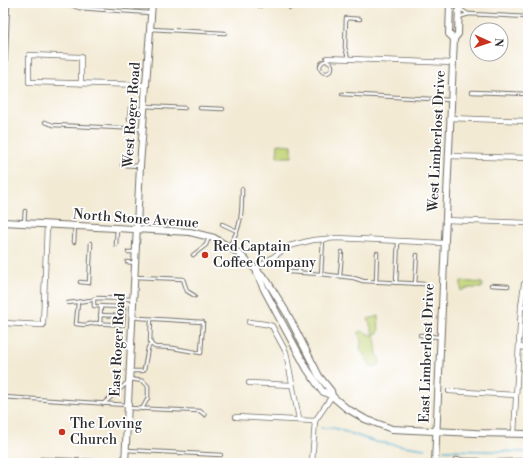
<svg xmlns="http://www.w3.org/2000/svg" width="531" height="466" viewBox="0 0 531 466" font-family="'Libre Bodoni',serif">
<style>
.green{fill:#c1d477;stroke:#768051}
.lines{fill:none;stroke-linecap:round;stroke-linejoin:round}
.stream{stroke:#56b3d4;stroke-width:1.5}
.lane-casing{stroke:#716e66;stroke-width:4.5}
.street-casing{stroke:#716e66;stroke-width:6}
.secondary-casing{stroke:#716e66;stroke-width:8}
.lane{stroke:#fff;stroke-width:2.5}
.street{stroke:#fff;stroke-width:4.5}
.secondary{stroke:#fff;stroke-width:6}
.poi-dot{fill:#c8321e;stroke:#fff;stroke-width:1.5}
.labels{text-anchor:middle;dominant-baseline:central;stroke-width:3.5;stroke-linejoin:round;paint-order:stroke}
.street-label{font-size:14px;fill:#2b2b2b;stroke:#fff}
.poi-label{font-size:14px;fill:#2b2b2b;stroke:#fff;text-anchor:start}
</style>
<rect width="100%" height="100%" fill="#fff"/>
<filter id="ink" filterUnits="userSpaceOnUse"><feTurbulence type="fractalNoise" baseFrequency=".025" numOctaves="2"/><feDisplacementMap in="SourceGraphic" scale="8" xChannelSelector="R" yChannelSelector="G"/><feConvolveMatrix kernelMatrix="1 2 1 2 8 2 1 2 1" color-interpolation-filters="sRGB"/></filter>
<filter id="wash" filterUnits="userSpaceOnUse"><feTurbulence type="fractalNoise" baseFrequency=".012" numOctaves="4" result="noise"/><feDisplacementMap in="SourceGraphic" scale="16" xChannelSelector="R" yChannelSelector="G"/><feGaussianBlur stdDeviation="0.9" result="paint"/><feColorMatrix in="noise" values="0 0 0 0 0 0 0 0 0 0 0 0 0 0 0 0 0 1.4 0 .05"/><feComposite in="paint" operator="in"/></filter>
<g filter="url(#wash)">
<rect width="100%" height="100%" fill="#f3ead4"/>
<g class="green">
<path d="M278,144L292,145V157H277Z"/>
<path d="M461,281L482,283V288H467L461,291Z"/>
<path d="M378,316L379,332L376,334H373L368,319Z"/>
<path d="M361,331L375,336L377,353L380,363L378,365L372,368L360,349L361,341L358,332Z"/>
</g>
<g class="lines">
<g class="stream">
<path d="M321,428H334L376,442L425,449"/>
<path d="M444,450L528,452"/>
</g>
</g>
</g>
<g filter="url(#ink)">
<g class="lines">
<defs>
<g id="lane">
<path d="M66,3L79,8L150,13"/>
<path d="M137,3L136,7H150"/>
<path d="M255,3L260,6"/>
<path d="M310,3L313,5"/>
<path d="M290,8L291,3"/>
<path d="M459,8L468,14"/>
<path d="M459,17L469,14L528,17"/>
<path d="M150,29L225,33"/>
<path d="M348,58L345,47L346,18L360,19"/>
<circle cx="326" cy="67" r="6"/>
<path d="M472,92L528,94"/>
<path d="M342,94L450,100"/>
<path d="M144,106L185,108"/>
<path d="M200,108L223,109"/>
<path d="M129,119L130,108L143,109"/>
<path d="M45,122L53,125L142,129"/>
<path d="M3,126L8,3"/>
<path d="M122,165L140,166"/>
<path d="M24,223L25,211"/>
<path d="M222,224L237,231"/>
<path d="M323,240L321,274L354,278L363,281L425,284"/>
<path d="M74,242L75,226"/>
<path d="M116,245L117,228"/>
<path d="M229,246C242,227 242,212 242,189"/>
<path d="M128,252H135"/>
<path d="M193,255L206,245L209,237"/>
<path d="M127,262L135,263"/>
<path d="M289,272L321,274"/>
<path d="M299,273V261"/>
<path d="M340,275L342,252"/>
<path d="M135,277L183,279L187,291L195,296"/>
<path d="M80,282L89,283L91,243"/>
<path d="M376,282L377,253"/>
<path d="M396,283L398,241"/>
<path d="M415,284L417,255"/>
<path d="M491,285L508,286"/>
<path d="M68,303L92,300L96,298L132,299"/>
<path d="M78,303L76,324L85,325L95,323L123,325L124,307L94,306V299"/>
<path d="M100,315L124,316"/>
<path d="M132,317L140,318L203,322L201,353L173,348L155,347L152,345L150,342L151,319"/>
<path d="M100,324L101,306"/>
<path d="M420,335L439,337"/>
<path d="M131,371H142L144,370L148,348L151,343"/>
<path d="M129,379L143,381L148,386V398L142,409"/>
<path d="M3,397L127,405"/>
<path d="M103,404L128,382"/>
<path d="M127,408L200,411L205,415"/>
<path d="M126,450L221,455"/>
<path d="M41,459L125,462"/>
<path d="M455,459L466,460"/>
<path d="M466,463V460H479"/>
</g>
<g id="street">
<path d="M327,58L453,63"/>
<path d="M81,84V57L29,55V82L145,85"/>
<path d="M450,118L528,121"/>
<path d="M448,156L528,158"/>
<path d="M445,220L528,223"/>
<path d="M256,269L289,246L313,240L337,238L444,243"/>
<path d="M521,307H528"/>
<path d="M249,322L265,324L272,326L286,352L299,419"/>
<path d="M3,323L43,325L47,225"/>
<path d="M519,347L528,348"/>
<path d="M249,383L292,385"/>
<path d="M449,391L516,395"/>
<path d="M236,417L315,421"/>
<path d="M315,421L332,396"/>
<path d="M514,434L521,307L524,284L528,281"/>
<path d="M312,463L315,421"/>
<path d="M494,463L495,462L528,461"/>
</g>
<g id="secondary">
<path d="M450,3L449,34L454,39"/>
<path d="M3,222L190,232L214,238L229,247L238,253L266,279L288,315L319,376L331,391L332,396"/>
<path d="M257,273L264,289L280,319L307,369L322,391L332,396L346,408L365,419L392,429L475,433L528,434"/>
<path d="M125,463L140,166L152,3"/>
<path d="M435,463L454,39L458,34L459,3"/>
</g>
</defs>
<use href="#lane" class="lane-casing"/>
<use href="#street" class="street-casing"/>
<use href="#secondary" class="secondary-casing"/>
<use href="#lane" class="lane"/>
<use href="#street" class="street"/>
<use href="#secondary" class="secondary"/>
</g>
</g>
<g class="poi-dot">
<circle cx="205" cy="255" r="4"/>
<circle cx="62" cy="432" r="4"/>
</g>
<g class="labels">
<g class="street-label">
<text transform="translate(132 115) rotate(-86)">West Roger Road</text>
<text transform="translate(437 141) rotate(-87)">West Limberlost Drive</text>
<text transform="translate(136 219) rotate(4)">North Stone Avenue</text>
<text transform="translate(118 345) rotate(-87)">East Roger Road</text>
<text transform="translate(427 353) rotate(-88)">East Limberlost Drive</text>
</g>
<g class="poi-label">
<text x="213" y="247">Red Captain<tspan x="213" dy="16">Coffee Company</tspan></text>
<text x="70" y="424">The Loving<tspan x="70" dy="16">Church</tspan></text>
</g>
</g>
<rect width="531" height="466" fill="none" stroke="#fff" stroke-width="16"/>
<g transform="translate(489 42) rotate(93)"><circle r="19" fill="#ffffff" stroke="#aaaaaa"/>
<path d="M0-3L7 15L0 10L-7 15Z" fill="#c8321e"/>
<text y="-6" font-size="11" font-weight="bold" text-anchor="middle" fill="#2b2b2b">N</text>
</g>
</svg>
